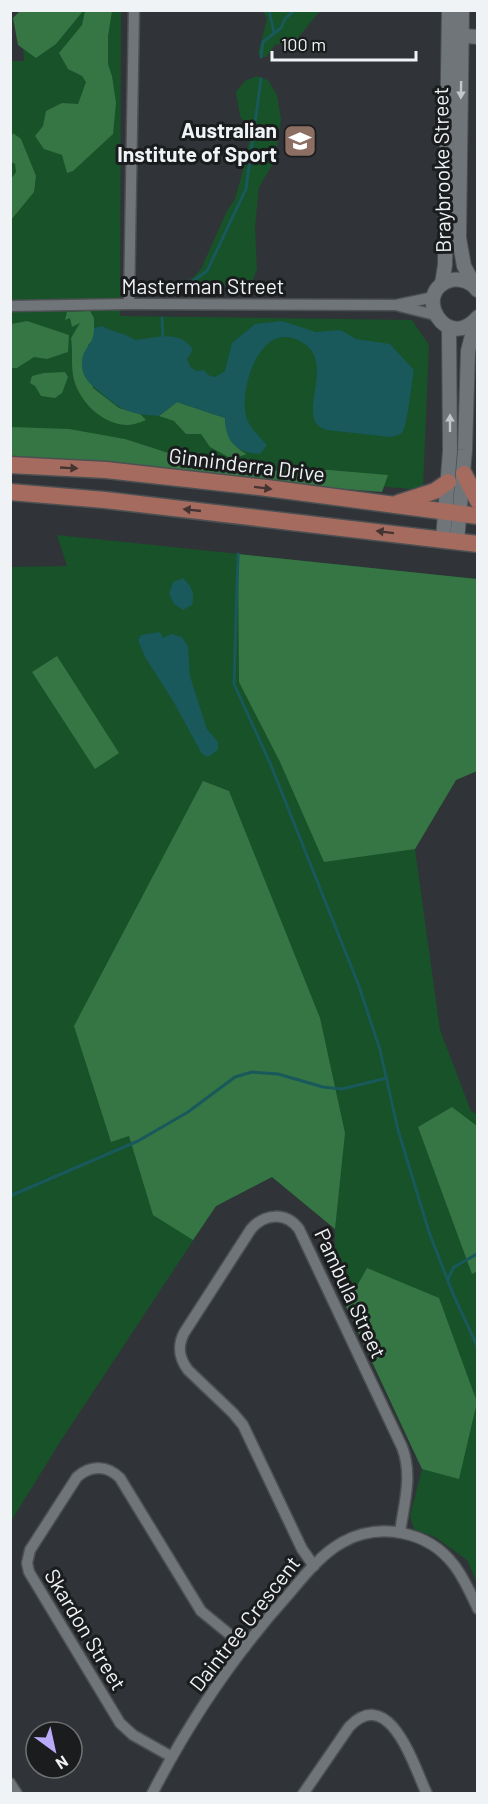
<svg xmlns="http://www.w3.org/2000/svg" width="488" height="1804" viewBox="0 0 488 1804" font-family="Barlow,sans-serif">
<style>
.green{fill:#175228}
.forest{fill:#357644}
.water{fill:#19585b}
.lines{fill:none;stroke-linecap:round;stroke-linejoin:round}
.stream{stroke:#19585b;stroke-width:3}
.minor-casing{stroke:#4c5052;stroke-width:13}
.tertiary-casing{stroke:#4c5052;stroke-width:16}
.primary-casing{stroke:#4c5052;stroke-width:19}
.minor{stroke:#707579;stroke-width:10}
.tertiary{stroke:#707579;stroke-width:14}
.primary{stroke:#a66b5f;stroke-width:16}
.oneway{fill:#c3c7ca}
.oneway2{fill:#443431}
.labels{text-anchor:middle;dominant-baseline:central;stroke-width:6;stroke-linejoin:round;paint-order:stroke}
.poi-label{font-size:21px;font-weight:bold;fill:#f0f3f5;stroke:#1a1c1d;text-anchor:end}
.street-label{font-size:21px;fill:#f0f3f5;stroke:#1a1c1d}
</style>
<rect width="100%" height="100%" fill="#303438"/>
<g class="green">
<path d="M21,11H121L120,316L412,320L429,345L423,490L11,455L10,61H24Z"/>
<path d="M263,11H320L297,39L275,45L266,57H261L258,53L267,19Z"/>
<path d="M257,76L268,80L277,95L281,120L275,160L259,187L255,227L257,269L251,285H190L189,282L201,269L227,211L235,199L245,163L251,133L240,116L236,92L245,81Z"/>
<path d="M57,535L477,579V771L456,780L415,849L440,1030L471,1111L477,1115V1583L467,1560L435,1537L414,1529L410,1516L422,1469L335,1282V1229L272,1177L216,1206L60,1442L11,1521V567L67,566Z"/>
</g>
<g class="forest">
<path d="M21,10H83V11L56,44L36,58L18,45L13,18Z"/>
<path d="M85,11H112L108,36V64L112,76L116,103L113,134L73,171L67,173L62,155L44,149L35,136L43,126L46,111L62,103L78,104L86,82L82,76L68,69L59,53L82,25Z"/>
<path d="M13,133L21,139L36,176L34,192L11,220V179L16,172L15,164L11,162V138Z"/>
<path d="M90,311L94,318V339L88,345L93,388L119,408L140,414L146,420C141,422 133,425 128,425C102,425 77,400 73,375C71,363 73,352 71,338L80,323L72,327L70,318L65,320L67,312Z"/>
<path d="M27,321L69,335L68,352L47,359L34,357L17,368H11V324Z"/>
<path d="M65,372L68,377L62,393L55,398L41,396L35,386L30,383L32,376L44,373Z"/>
<path d="M177,402L225,418C225,431 234,449 247,454L232,459L210,447L201,434H186L174,421L159,416Z"/>
<path d="M11,427L69,429L125,439L187,459L255,471L329,470L388,475L382,492L254,482L113,463L11,457Z"/>
<path d="M238,554L477,579V771L456,780L415,849L324,862L280,762L239,682Z"/>
<path d="M57,656L119,753L95,769L32,672Z"/>
<path d="M203,781L229,791L320,1018L345,1133L335,1229L272,1177L216,1206L193,1240L153,1215L129,1136L111,1142L74,1026Z"/>
<path d="M452,1107L477,1126L478,1271L472,1274L418,1127Z"/>
<path d="M367,1268L439,1298L477,1402L459,1479L422,1469L346,1306Z"/>
</g>
<g class="water">
<path d="M282,321L316,332L341,330L356,339L390,344L414,370C412,380 407,427 403,431C400,436 395,436 390,437L327,430C293,422 335,368 306,345C263,313 239,385 246,416C248,426 260,437 267,445L260,454C237,453 225,442 225,418L177,402L159,416C128,414 123,411 100,392C90,384 81,377 82,362C83,346 94,346 94,328L102,326C113,332 125,333 135,340C156,338 180,329 193,350L187,359L191,368L197,371L204,370L208,375L215,377L225,371L232,343L255,324Z"/>
<path d="M183,578C192,587 195,593 192,605L183,610L174,604L169,594L173,582Z"/>
<path d="M160,632L163,638L171,634L182,637L188,646L190,676L207,729L218,742V750L208,757L202,754L173,701L145,657L138,640L141,635Z"/>
</g>
<g class="lines">
<g class="stream">
<path d="M269,10L274,32"/>
<path d="M261,57L263,42L281,28L285,19L294,10"/>
<path d="M162,287L166,283L193,281L207,271L246,189L261,79"/>
<path d="M162,318L163,337"/>
<path d="M238,554L234,684L270,763L359,986L380,1050L398,1130L429,1232L453,1294L478,1348"/>
<path d="M10,1196L138,1141L188,1112L235,1077L252,1072L278,1074L323,1087L342,1089L387,1078"/>
<path d="M448,1279L454,1267L477,1254"/>
</g>
<defs>
<g id="minor">
<path d="M129,304L134,10"/>
<path d="M10,306L129,304L396,305L434,297"/>
<path d="M399,306L435,315"/>
<path d="M314,1566L302,1549L243,1425L233,1413L188,1370C179,1358 177,1347 184,1333L251,1229C265,1213 286,1212 299,1229L402,1447C413,1475 404,1504 400,1532"/>
<path d="M172,1757L133,1735L120,1723L29,1572L27,1563L30,1550L77,1477C91,1465 107,1465 120,1478L201,1611L245,1647"/>
<path d="M10,1783L17,1794"/>
<path d="M152,1794C189,1722 234,1655 288,1595C304,1576 321,1554 343,1542C380,1522 428,1531 454,1565C464,1578 471,1594 478,1609"/>
<path d="M303,1794L349,1727C390,1684 414,1767 427,1794"/>
</g>
<g id="tertiary">
<path d="M462,10L459,238L464,266L477,290"/>
<path d="M453,35L478,37"/>
<path d="M442,284L445,265L449,10"/>
<path d="M476,288C469,281 461,278 451,280C410,292 447,354 478,317"/>
<path d="M443,539L450,451L449,327"/>
<path d="M457,541L465,450L468,351L476,320"/>
</g>
<g id="primary">
<path d="M10,465L106,470L267,488L478,516"/>
<path d="M464,474L478,501"/>
<path d="M10,492L105,500L478,544"/>
<path d="M398,503L435,491L448,482"/>
</g>
</defs>
<use href="#minor" class="minor-casing"/>
<use href="#tertiary" class="tertiary-casing"/>
<use href="#primary" class="primary-casing"/>
<use href="#minor" class="minor"/>
<use href="#tertiary" class="tertiary"/>
<use href="#primary" class="primary"/>
</g>
<defs><path id="oneway-solid" d="M-6-.8H1V-3.2L6.5 0L1 3.2V.8H-6Z" transform="scale(1.5)"/></defs>
<g class="oneway">
<use href="#oneway-solid" transform="translate(461 90) rotate(91)"/>
<use href="#oneway-solid" transform="translate(450 423) rotate(-90)"/>
</g>
<g class="oneway2">
<use href="#oneway-solid" transform="translate(69 468) rotate(3)"/>
<use href="#oneway-solid" transform="translate(263 488) rotate(7)"/>
<use href="#oneway-solid" transform="translate(192 510) rotate(-174)"/>
<use href="#oneway-solid" transform="translate(385 532) rotate(-173)"/>
</g>
<defs>
<symbol id="university-square" viewBox="-11 -11 22 22"><rect x="-9" y="-9" width="18" height="18" rx="4" fill="#8d6e63" stroke="#1a1c1d"/><path d="M0-5L7-2L0 1L-7-2ZM-4 1L0 2.5L4 1V4Q0 6-4 4Z" fill="#fff"/></symbol>
</defs>
<g fill-rule="evenodd">
<use href="#university-square" x="281" y="122" width="38" height="38"/>
</g>
<g class="labels">
<g class="poi-label">
<text x="277" y="129">Australian<tspan x="277" dy="24">Institute of Sport</tspan></text>
</g>
<g class="street-label">
<text transform="translate(441 170) rotate(-91)">Braybrooke Street</text>
<text x="203" y="285">Masterman Street</text>
<text transform="translate(247 464) rotate(7)">Ginninderra Drive</text>
<text transform="translate(351 1293) rotate(65)">Pambula Street</text>
<text transform="translate(244 1623) rotate(-52)">Daintree Crescent</text>
<text transform="translate(86 1629) rotate(59)">Skardon Street</text>
</g>
</g>
<rect width="488" height="1804" fill="none" stroke="#f0f3f5" stroke-width="24"/>
<g transform="translate(54 1750) rotate(147)"><circle r="28" fill="#1a1c1d" stroke="#707273" stroke-width="1.5"/>
<path d="M0-4.5L10 22L0 15L-10 22Z" fill="#b9abf7"/>
<text y="-9" font-size="16" font-weight="bold" text-anchor="middle" fill="#f0f3f5">N</text>
</g>
<path d="M272 51v9h144v-9" fill="none" stroke="#f0f3f5" stroke-width="3"/>
<text x="281" y="51" font-size="18" fill="#f0f3f5" stroke="#1a1c1d" stroke-width="4.5" paint-order="stroke">100 m</text>
</svg>
